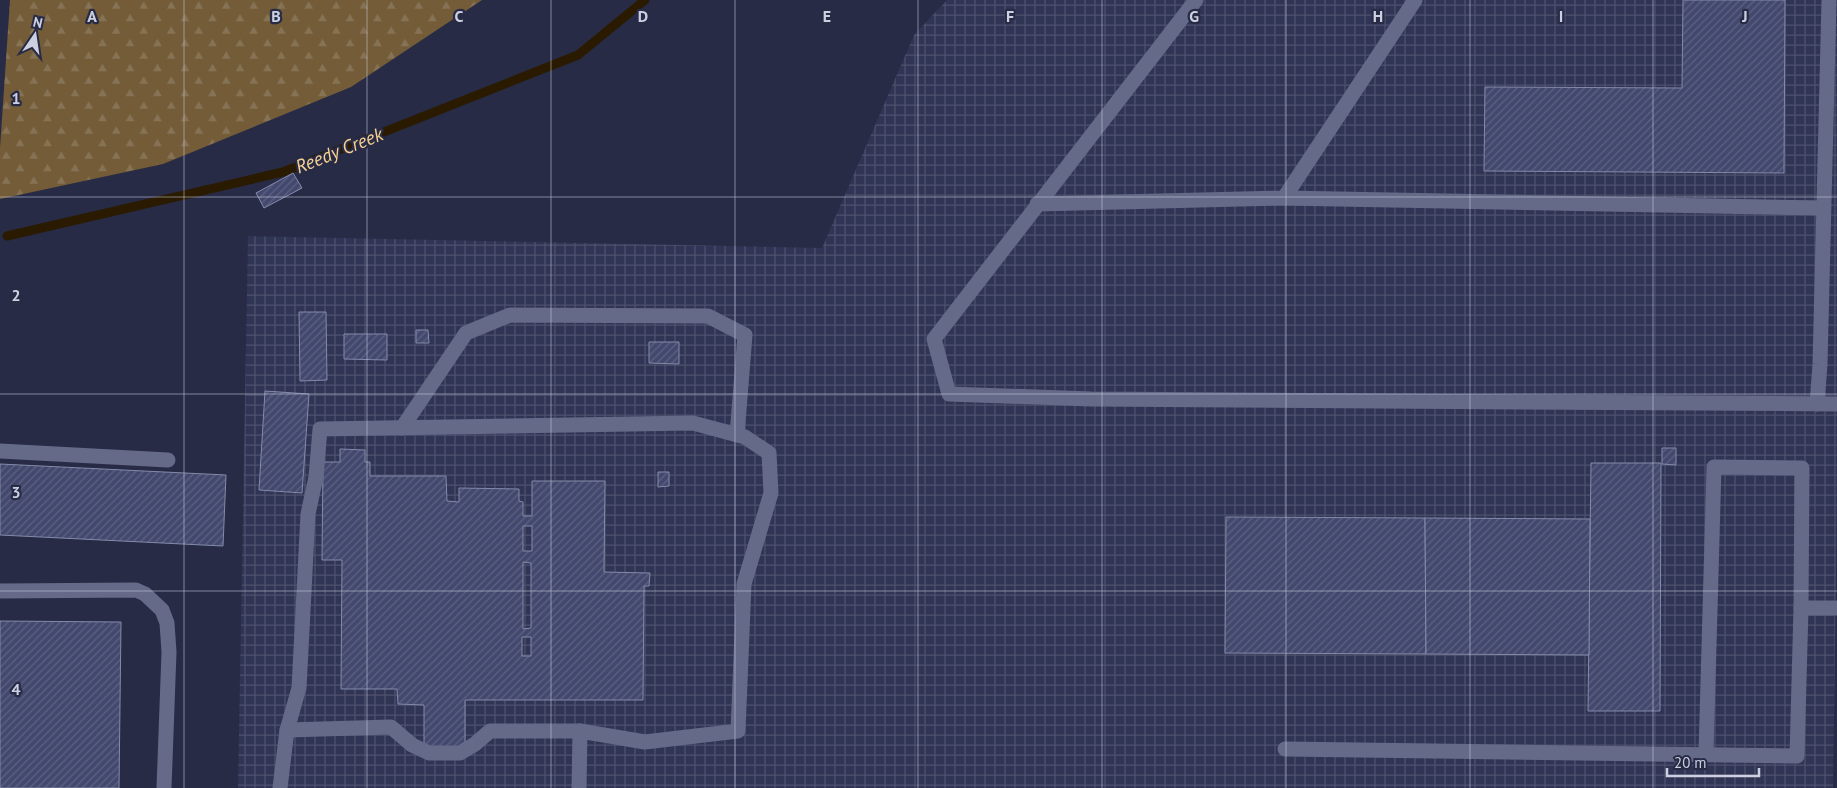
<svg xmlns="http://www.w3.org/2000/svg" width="1837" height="788" viewBox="0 0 1837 788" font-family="'PT Sans',sans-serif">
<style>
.industrial{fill:url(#industrial-grid)}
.forest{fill:url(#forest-firs)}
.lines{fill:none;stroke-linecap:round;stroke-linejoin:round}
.stream{stroke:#2a1b00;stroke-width:9}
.building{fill:url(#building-hatch);stroke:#848aa9;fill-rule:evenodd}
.minor{stroke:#646a88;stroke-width:15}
.grid{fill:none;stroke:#cdd0e1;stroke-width:1;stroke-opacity:0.55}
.labels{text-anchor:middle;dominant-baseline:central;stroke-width:4.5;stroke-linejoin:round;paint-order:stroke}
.water-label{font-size:19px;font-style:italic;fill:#f9d292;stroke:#272b45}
.grid-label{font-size:16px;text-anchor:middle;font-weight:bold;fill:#cdd0e1;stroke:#272b45;stroke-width:4.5;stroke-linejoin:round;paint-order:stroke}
</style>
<defs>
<pattern id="industrial-grid" width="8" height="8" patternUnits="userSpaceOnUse" patternTransform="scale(1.25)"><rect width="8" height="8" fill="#303555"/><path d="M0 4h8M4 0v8" fill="none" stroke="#4d516d"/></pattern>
<pattern id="forest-firs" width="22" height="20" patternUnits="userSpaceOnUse" patternTransform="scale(1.25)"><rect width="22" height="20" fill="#735c37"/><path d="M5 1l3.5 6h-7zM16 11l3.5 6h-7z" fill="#867254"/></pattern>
<pattern id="building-hatch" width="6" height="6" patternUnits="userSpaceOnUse" patternTransform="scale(1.25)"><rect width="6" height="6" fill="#43496e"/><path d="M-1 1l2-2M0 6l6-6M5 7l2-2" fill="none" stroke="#5d6282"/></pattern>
</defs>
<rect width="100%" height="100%" fill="#272b45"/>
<path class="industrial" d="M947,0H1837V510L1833,788H238L248,236L822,248L914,35Z"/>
<path class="forest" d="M10,0H482L351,87L163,164L0,199V148Z"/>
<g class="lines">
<path class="stream" d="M7,236L283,172L578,55L645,0"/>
</g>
<g class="building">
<path d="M1683,0H1785L1784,173L1484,171L1485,87L1682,88Z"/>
<path d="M293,173L302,188L264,208L256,193Z"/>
<path d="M299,312H326L327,380L300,381Z"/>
<path d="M416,330H428L429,343H416Z"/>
<path d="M344,334H387V360L344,359Z"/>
<path d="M649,342H679V364L649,363Z"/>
<path d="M265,391L309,394L302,493L259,490Z"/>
<path d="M1662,448H1676V465L1662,464Z"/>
<path d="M340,449L365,450V462H370V476H446L447,501L459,502V488L519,489V501L523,502V516H532V481H605L604,572L650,573L649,586H644L643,700H465V747H424V705L398,704L397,689H341L342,560H322L323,462H340ZM523,526H532V551H523ZM523,562L531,563V628L523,629ZM522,637H531V656H522Z"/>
<path d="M1591,463H1661L1660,711H1588Z"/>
<path d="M0,464L226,475L223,546L0,535Z"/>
<path d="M658,472H669V486L658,487Z"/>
<path d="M1226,517L1425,518L1426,654L1225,653Z"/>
<path d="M1425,518L1590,519L1589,655L1426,654Z"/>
<path d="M0,621L121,622L119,788H0Z"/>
</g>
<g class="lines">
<g class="minor">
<path d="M1196,0L934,339L949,394L1091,399L1837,404"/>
<path d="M1284,198L1823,208"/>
<path d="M1037,204L1284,198L1415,0"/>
<path d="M1817,404L1820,364L1829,0"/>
<path d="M402,428L466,333L510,315L708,316L745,335L737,435"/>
<path d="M0,451L168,460"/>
<path d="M0,591L136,590L145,594L162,610L167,623L169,652L164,788"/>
<path d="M287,730L391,727L412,745L429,753H460L475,744L490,731H580"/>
<path d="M1285,749L1797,756L1801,608"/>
<path d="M1706,754L1714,467L1802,468L1801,608H1837"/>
<path d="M280,788L287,730L299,688L308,514L316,477L320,429L693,423L745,437L769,453L771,493L744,584L738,731L645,742L580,731L579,788"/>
</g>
</g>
<path class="grid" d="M184,0V788M367,0V788M551,0V788M735,0V788M918,0V788M1102,0V788M1286,0V788M1470,0V788M1653,0V788M0,197H1837M0,394H1837M0,591H1837"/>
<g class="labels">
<g class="water-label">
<text transform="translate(339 150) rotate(-22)">Reedy Creek</text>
</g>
</g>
<g class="grid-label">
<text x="92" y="22">A</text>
<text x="276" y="22">B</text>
<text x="459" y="22">C</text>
<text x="643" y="22">D</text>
<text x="827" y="22">E</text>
<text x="1010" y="22">F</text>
<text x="1194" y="22">G</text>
<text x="1378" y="22">H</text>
<text x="1561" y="22">I</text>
<text x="1745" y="22">J</text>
<text x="16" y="104">1</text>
<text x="16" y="301">2</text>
<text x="16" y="498">3</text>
<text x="16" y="695">4</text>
</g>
<g transform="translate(35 35) rotate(13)" stroke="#272b45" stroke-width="4" paint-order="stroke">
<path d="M0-4L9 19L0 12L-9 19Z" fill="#cdd0e1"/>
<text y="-8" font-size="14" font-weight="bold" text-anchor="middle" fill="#cdd0e1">N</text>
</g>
<path d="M1667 768v8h92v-8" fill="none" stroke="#cdd0e1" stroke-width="2.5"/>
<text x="1674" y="768" font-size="15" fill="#cdd0e1" stroke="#272b45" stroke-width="4" paint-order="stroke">20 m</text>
</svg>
